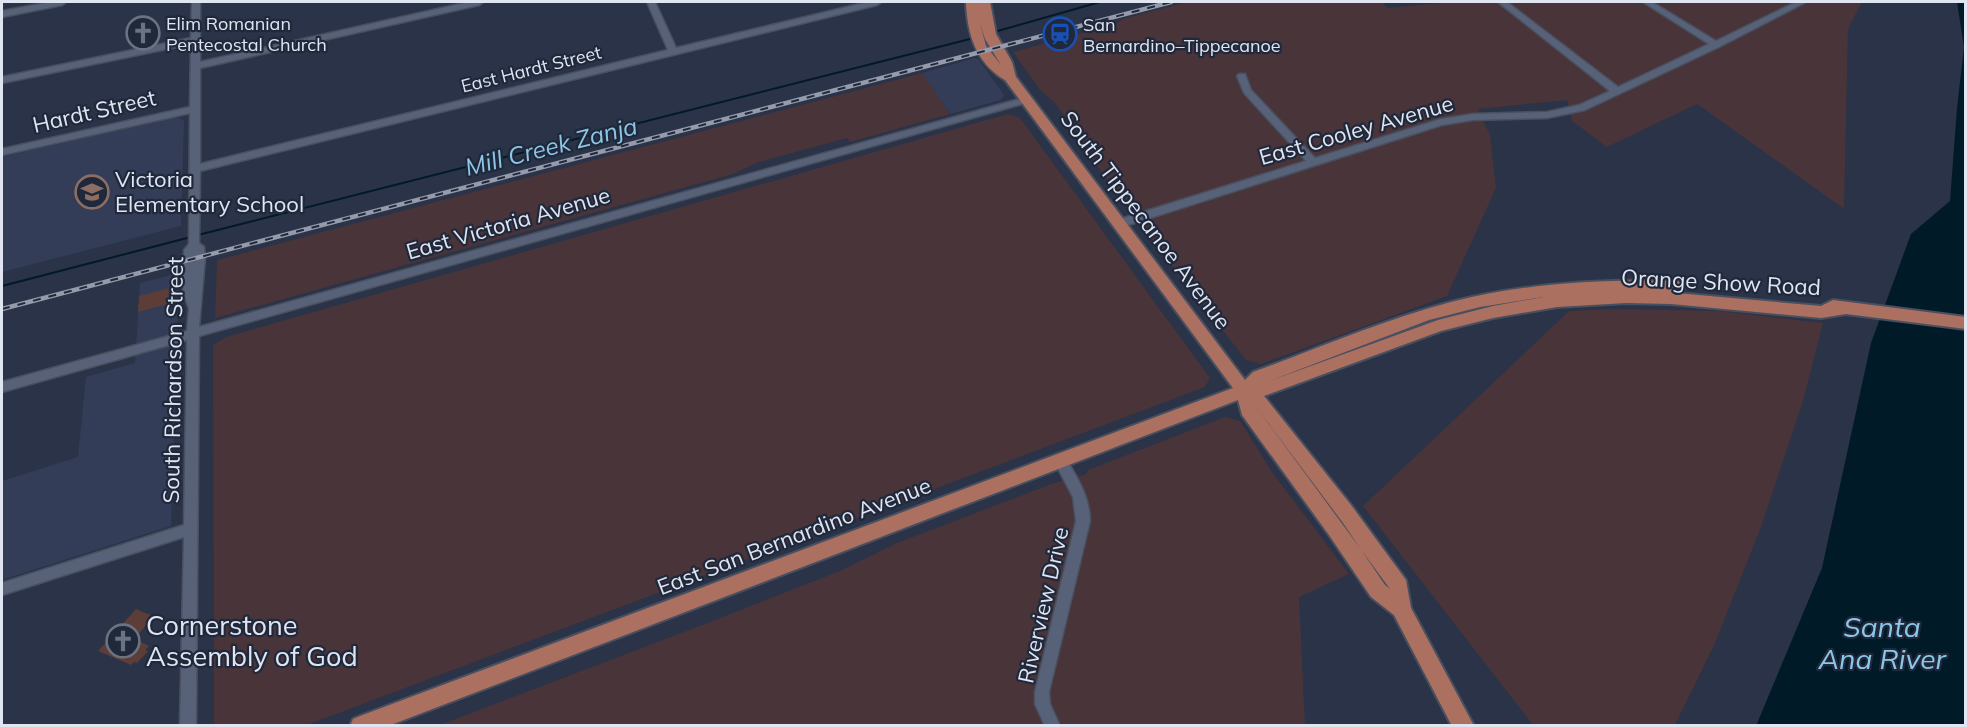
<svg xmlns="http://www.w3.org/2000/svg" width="1967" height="727" viewBox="0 0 1967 727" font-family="Mulish,sans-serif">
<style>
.built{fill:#333d57}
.industrial{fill:#493439}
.water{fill:#001a28}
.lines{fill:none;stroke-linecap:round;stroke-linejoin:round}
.stream{stroke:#001a28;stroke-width:2}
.building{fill:#5c3d38}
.minor-casing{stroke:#484f5f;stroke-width:3}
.major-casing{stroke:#484f5f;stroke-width:4}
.minor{fill:#576177;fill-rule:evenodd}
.major{fill:#ac7060;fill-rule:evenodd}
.rail-casing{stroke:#959bab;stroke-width:4.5}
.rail{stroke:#20293c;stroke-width:2;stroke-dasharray:8;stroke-linecap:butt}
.labels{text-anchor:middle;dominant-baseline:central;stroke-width:4.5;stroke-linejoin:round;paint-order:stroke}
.far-poi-label{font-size:18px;fill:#e0e5f2;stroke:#20293c;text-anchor:start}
.far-street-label{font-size:18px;fill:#e0e5f2;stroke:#20293c}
.street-label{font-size:22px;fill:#e0e5f2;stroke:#20293c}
.poi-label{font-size:22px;fill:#e0e5f2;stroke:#20293c;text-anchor:start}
.water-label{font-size:24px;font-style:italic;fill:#8dc7e7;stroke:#20293c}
.near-poi-label{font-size:27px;fill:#e0e5f2;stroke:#20293c;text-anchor:start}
.near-water-label{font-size:28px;font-style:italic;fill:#8dc7e7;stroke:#20293c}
</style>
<rect width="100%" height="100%" fill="#2a3347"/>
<g class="built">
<path d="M975,58L978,59L1004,95L1001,100L950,114L922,73Z"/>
<path d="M176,117L184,120L181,226L2,272V157Z"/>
<path d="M179,273L171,526L2,580V481L78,457L86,377L135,363L140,283Z"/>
</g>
<g class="industrial">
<path d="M1187,2H1382L1387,8L1451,2H1862L1848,29L1844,209L1697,104L1607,147L1572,121L1567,100L1478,109L1490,135L1496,188L1447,296L1261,364L1246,360L1144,230L1146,224L1134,208L1129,207L1087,153V145L1053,101L1041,91L1013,52L1115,24L1123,19Z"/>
<path d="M922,73L950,114L850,142L847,138L759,162L733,174L215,318L217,260Z"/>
<path d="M1008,114L1020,118L1210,378L1205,387L307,725H214L213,345L226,337Z"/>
<path d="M1609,309L1720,311L1823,323L1803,401L1761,527L1715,643L1675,725H1533L1363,506L1569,311Z"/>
<path d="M1225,417L1240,421L1272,472L1349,574L1299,597L1305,725L437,726L710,622L840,571L897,543L1054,483L1086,474L1088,470Z"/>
</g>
<path class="water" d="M1957,2H1965V725L1756,726L1822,568L1871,343L1911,234L1950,201L1957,108L1964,47Z"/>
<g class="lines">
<g class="stream">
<path d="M994,32L1100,2"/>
<path d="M198,235L974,38"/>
<path d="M2,286L191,237"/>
</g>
</g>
<g class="building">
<path d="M169,288L168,304L138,312L139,296Z"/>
<path d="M136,609L153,616L135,639L149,646L145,650L148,651L137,663L134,662L131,665L98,651Z"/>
</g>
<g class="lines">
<defs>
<g id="minor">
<path d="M51,2H66L62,5L2,17V11Z"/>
<path d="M192,2H200V62L469,2H483L479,5L200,68V164L668,50L647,2H655L676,48L868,2H881L877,5L200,171L199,243L204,247L205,258L199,327L1023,98L1026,97L1031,100L1029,102L199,336L196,726H180L184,537L2,595V583L184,525L187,340L2,392V382L187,331L189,309L183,291L184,250L189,244L190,113L2,155V149L190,107L191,44L2,83V77L191,38Z"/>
<path d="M1498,2H1507L1618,87L1709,44L1643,2H1652L1716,41L1796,2H1806L1719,47L1585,110L1547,118L1473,120L1442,125L1122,227L1118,228L1113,224L1114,221L1306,161L1244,93L1237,76L1239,74H1245L1251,90L1315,158L1441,119L1473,114L1547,112L1579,105L1610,91Z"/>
<path d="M1060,456L1065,457C1077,477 1090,497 1090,521L1049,692L1050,704L1060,726H1045L1035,704V692L1076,521L1073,497L1054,461L1055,457Z"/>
</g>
<path id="major" d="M966,2H990L996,34L1012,62L1016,77L1245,380L1253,372C1319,348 1383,320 1451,302C1525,283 1601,279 1677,281L1683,283L1685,287L1683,291L1676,293L1821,306L1833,300L1966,317V329L1846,314L1821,318L1671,304L1626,303L1557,307L1493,318L1441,331L1264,396L1351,505L1406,580L1411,608L1474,726H1452L1394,615L1371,597L1329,535L1242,415L1238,400L388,726H350L353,719L360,716L1233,388L1005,80C976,63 967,34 966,2ZM980,23L985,39L1001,65L986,46ZM1549,296L1493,306L1438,320L1264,383L1429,320L1480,307ZM1257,408L1390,589L1385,585L1343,523Z"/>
</defs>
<use href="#minor" class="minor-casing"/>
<use href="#major" class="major-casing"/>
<use href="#minor" class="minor"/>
<use href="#major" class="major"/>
<defs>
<path id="rail" d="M2,309L1171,2"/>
</defs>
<use href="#rail" class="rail-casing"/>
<use href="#rail" class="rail"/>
</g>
<defs>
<symbol id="church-ring" viewBox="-11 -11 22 22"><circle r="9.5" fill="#20293c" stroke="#6b7280" stroke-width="1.5"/><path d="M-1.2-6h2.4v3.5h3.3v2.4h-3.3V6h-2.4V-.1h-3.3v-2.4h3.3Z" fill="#6b7280"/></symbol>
<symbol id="station-ring" viewBox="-11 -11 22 22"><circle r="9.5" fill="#20293c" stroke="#1a4fb4" stroke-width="1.5"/><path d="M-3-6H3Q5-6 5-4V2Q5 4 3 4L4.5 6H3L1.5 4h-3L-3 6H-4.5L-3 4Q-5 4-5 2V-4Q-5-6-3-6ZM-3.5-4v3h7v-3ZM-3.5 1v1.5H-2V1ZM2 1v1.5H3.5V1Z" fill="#1a4fb4"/></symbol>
<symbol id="school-ring" viewBox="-11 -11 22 22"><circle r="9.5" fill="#20293c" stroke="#8d6e63" stroke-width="1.5"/><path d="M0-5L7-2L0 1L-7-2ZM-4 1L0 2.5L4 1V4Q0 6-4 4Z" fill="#8d6e63"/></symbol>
</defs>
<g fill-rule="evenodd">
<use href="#church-ring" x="124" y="14" width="38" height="38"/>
<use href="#station-ring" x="1041" y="15" width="38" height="38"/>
<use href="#school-ring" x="73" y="173" width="38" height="38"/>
<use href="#church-ring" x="104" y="622" width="38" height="38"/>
</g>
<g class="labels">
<g class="far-poi-label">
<text x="166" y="23">Elim Romanian<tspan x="166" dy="21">Pentecostal Church</tspan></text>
<text x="1083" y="24">San<tspan x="1083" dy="21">Bernardino–Tippecanoe</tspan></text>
</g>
<g class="far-street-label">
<text transform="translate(531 69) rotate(-14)">East Hardt Street</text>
</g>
<g class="street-label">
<text transform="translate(94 111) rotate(-13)">Hardt Street</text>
<text transform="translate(1356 130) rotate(-16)">East Cooley Avenue</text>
<text transform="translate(1146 220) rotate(53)">South Tippecanoe Avenue</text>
<text transform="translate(508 223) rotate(-16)">East Victoria Avenue</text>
<text transform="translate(1721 282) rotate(3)">Orange Show Road</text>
<text transform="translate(173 380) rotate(-89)">South Richardson Street</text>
<text transform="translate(794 536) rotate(-21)">East San Bernardino Avenue</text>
<text transform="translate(1043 605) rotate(-77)">Riverview Drive</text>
</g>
<g class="poi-label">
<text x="115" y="179">Victoria<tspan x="115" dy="25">Elementary School</tspan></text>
</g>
<g class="water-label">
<text transform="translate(551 146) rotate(-14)">Mill Creek Zanja</text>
</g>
<g class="near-poi-label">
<text x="146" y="625">Cornerstone<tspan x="146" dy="31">Assembly of God</tspan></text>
</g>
<g class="near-water-label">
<text x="1882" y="626">Santa<tspan x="1882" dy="32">Ana River</tspan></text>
</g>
</g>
<rect width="1967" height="727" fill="none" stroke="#e0e5f2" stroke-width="6"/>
</svg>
